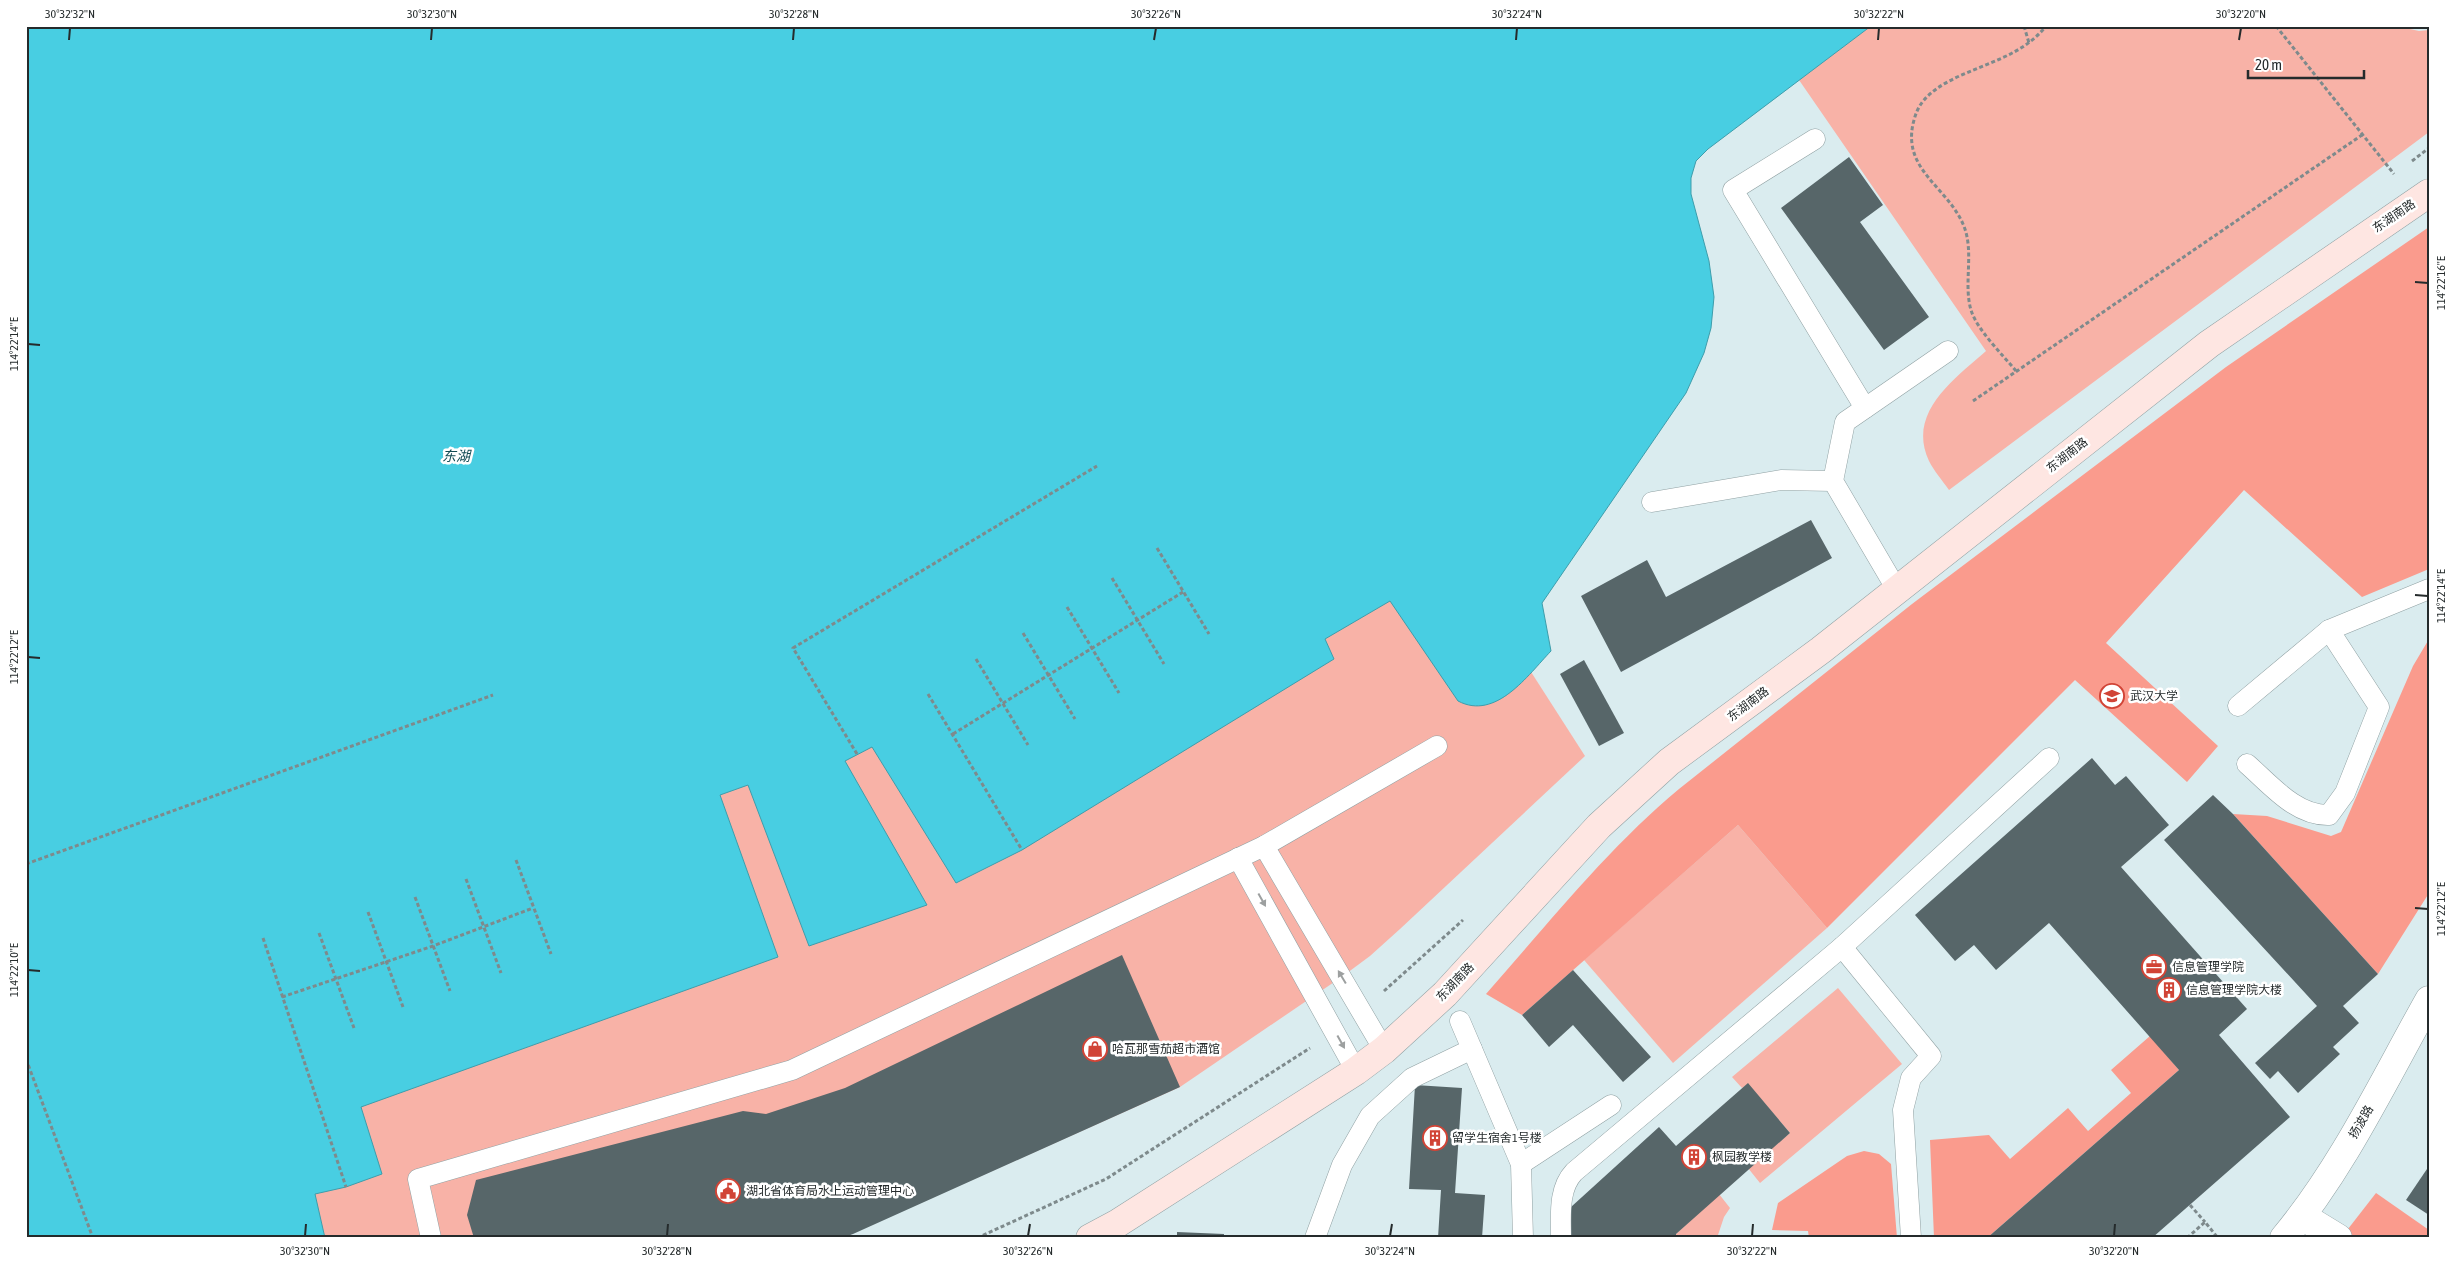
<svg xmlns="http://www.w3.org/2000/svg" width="2455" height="1264" viewBox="0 0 2455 1264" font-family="'Asap Condensed','Noto Sans SC',sans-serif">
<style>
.green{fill:#f8b2a7}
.forest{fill:#fa9b8d}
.water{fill:#48cee2;stroke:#3e9dab}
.building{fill:#576669}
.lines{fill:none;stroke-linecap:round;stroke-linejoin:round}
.lane-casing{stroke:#90a1a3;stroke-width:21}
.street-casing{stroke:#90a1a3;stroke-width:29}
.secondary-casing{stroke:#90a1a3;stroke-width:29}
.path{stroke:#7e8a8c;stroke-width:3;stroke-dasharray:4 2.5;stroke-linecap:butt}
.lane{stroke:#fff;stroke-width:20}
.street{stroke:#fff;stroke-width:28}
.secondary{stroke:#fee6e2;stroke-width:28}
.oneway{fill:#9da0a0}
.ticks{fill:none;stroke:#252b2c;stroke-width:2}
.labels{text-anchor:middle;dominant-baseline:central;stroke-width:5;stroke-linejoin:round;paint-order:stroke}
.street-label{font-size:12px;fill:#252b2c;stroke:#fff}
.poi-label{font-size:12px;fill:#252b2c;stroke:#fff;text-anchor:start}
.water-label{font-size:14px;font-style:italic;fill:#124b54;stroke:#fff}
.neatline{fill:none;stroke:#252b2c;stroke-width:2}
.ticks-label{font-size:12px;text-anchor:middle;fill:#252b2c}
</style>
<rect width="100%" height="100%" fill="#daecef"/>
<g class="green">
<path d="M1871,26H2396L2419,31L2429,30V132L1949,490C1942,480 1934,471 1929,461C1906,412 1956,378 1986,351L1799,80Z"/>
<path d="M1301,314L1585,756L1400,929L1370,956L1343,976L1180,1087L842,1238H26Z"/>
<path d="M1738,825L1827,928L1673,1063L1584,960Z"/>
<path d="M1838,988L1902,1064L1760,1183L1748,1168L1790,1133L1748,1084L1742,1088L1732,1077Z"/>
<path d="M1719,1194L1730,1208L1724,1217L1717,1238H1676V1234Z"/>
</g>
<g class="forest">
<path d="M2429,227V569L2362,597L2244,490L2106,643L2218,746L2187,782L2075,680L1827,928L1738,825L1522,1015L1486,994C1548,924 1607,849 1679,789L1912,604L2226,367Z"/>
<path d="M2429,639V893L2378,974L2233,814L2267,816L2331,836L2341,832L2413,666Z"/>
<path d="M2150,1036L2179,1070L1987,1238H1934L1930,1140L1989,1135L2010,1159L2068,1108L2088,1131L2131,1093L2111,1070Z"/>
<path d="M1864,1151L1879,1154L1891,1164L1897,1238H1809L1808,1231L1772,1230L1778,1203L1847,1156Z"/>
<path d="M2376,1193L2429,1230V1238H2341Z"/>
</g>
<path class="water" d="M26,26H1871L1708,149L1696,161L1691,178V194L1709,261L1714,297L1711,328L1704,353L1686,393L1542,603L1551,651C1528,675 1496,721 1458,701L1390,601L1325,639L1334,659L1022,850L956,883L872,747L845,761L927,905L809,946L748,785L720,795L778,957L361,1107L382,1174L346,1187L315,1194L325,1238H26Z"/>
<g class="building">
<path d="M1849,157L1883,205L1860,222L1929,317L1884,350L1781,208Z"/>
<path d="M1811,520L1832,558L1621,672L1581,596L1647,560L1666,597Z"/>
<path d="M1584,660L1624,733L1599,746L1560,674Z"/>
<path d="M2092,758L2115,785L2126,776L2169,825L2121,867L2247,1009L2219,1035L2290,1117L2152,1238H1987L2179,1070L2049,923L1996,970L1974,945L1955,961L1915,915Z"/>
<path d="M2213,795L2233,814L2378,974L2343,1006L2359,1023L2333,1047L2340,1054L2298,1093L2278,1071L2270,1079L2255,1063L2317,1006L2164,840Z"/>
<path d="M1122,955L1180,1087L853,1234L842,1238H474L467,1215L476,1180L743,1111L766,1114L845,1088Z"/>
<path d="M1573,970L1651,1057L1623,1082L1573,1025L1549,1047L1522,1015Z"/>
<path d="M1748,1083L1790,1133L1676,1234V1238H1571V1207L1659,1127L1676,1146Z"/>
<path d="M1415,1085L1462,1088L1455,1193L1485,1195L1482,1238H1438L1441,1190L1409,1189Z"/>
<path d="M2429,1166V1215L2406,1200Z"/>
<path d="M1177,1232L1224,1234V1238H1177Z"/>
</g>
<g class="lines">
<defs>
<g id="lane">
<path d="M1815,139L1733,190L1865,408"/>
<path d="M1652,502L1781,480L1833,481"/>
<path d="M1897,590L1833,481L1845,422L1948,351"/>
<path d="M2238,706L2329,630L2429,589"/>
<path d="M2247,764C2271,785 2296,816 2329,815L2345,793L2379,707L2329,630"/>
<path d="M1264,846L1384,1050"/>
<path d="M1238,858L1356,1071"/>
<path d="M1842,947L1931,1056L1911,1078L1903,1110L1911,1238"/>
<path d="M1460,1021L1521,1164L1523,1238"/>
<path d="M1521,1164L1611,1105"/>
<path d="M431,1238L418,1179L792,1070L1264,846L1437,746"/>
<path d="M1315,1238L1342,1165L1370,1116L1412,1078L1472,1049"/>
<path d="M1561,1238C1561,1215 1558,1189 1574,1172L1842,947L2049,758"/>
</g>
<g id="street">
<path d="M2302,1216L2338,1238"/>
<path d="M2284,1238C2343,1167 2384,1080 2429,1000"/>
</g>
<path id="secondary" d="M1090,1238L1118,1223L1356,1071L1384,1050L1445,994L1599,826L1669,762L1821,650L2209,344L2429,193"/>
</defs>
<use href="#lane" class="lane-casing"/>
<use href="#street" class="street-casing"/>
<use href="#secondary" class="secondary-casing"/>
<g class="path">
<path d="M2024,26L2029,43"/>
<path d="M2276,26L2394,174"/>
<path d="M2412,161L2429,148"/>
<path d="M2016,371C2003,355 1977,330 1971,310C1963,283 1975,251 1963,224C1947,187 1903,170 1913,124C1915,115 1918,107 1924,100C1953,67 2015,66 2046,26"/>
<path d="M1973,401L2362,135"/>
<path d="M1157,548L1209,634"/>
<path d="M1112,578L1164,664"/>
<path d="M1067,607L1119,693"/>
<path d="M1023,633L1075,719"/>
<path d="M976,659L1028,745"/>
<path d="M928,694L1022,850"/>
<path d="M953,734L1183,592"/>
<path d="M857,754L793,648L1097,466"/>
<path d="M516,860L551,954"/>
<path d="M26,864L493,695"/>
<path d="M466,879L501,973"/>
<path d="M415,897L450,991"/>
<path d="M368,912L403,1007"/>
<path d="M319,933L354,1028"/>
<path d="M263,938L346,1187"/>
<path d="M1384,991L1463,920"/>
<path d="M282,997L433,946L533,908"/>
<path d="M26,1059L93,1238"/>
<path d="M2190,1205L2205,1222"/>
<path d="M977,1238L1106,1179L1310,1048"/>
<path d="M2187,1238L2205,1222L2218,1238"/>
</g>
<use href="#lane" class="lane"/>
<use href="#street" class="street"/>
<use href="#secondary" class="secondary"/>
</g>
<defs><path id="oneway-solid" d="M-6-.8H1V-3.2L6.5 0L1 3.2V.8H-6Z" transform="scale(1.25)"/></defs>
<g class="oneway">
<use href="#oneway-solid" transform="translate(1262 900) rotate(61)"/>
<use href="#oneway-solid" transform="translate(1342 977) rotate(-121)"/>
<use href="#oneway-solid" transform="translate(1341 1042) rotate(61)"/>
</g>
<path class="ticks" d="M69,40L70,28M431,40L432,28M793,40L794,28M1154,40L1156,28M1516,40L1517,28M1878,40L1879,28M2239,40L2241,28M2415,282L2428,283M28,344L40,345M2415,595L2428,596M28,657L40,658M2415,908L2428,909M28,970L40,971M305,1236L306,1224M667,1236L668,1224M1028,1236L1030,1224M1390,1236L1392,1224M1752,1236L1753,1224M2114,1236L2115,1224"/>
<defs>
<symbol id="university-ring" viewBox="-11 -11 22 22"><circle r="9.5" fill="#fff" stroke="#d14436" stroke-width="1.5"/><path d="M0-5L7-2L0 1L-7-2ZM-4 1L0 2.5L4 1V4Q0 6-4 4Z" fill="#d14436"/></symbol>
<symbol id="office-ring" viewBox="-11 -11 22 22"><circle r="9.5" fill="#fff" stroke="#d14436" stroke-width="1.5"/><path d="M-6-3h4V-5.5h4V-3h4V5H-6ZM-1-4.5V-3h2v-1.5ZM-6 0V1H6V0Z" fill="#d14436"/></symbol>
<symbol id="building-ring" viewBox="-11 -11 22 22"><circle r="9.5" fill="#fff" stroke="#d14436" stroke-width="1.5"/><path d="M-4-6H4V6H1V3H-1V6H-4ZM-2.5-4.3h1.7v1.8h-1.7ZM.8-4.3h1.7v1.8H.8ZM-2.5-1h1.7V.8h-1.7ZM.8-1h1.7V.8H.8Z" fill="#d14436"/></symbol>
<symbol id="shop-ring" viewBox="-11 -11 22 22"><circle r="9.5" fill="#fff" stroke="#d14436" stroke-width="1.5"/><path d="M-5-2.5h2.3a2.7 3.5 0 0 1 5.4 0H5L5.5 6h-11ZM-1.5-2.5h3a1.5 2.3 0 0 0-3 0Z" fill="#d14436"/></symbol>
<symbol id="civic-ring" viewBox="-11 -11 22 22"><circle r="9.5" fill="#fff" stroke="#d14436" stroke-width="1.5"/><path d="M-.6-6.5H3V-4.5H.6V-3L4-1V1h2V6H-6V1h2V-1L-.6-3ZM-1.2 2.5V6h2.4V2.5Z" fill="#d14436"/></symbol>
</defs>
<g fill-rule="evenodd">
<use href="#university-ring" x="2098" y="682" width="28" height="28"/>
<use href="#office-ring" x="2140" y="953" width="28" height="28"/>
<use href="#building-ring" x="2155" y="976" width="28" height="28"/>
<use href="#shop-ring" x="1081" y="1035" width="28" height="28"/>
<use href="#building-ring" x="1421" y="1124" width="28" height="28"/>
<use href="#building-ring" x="1680" y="1143" width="28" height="28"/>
<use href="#civic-ring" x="714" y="1177" width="28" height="28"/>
</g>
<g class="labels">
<g class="street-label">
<text transform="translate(2394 216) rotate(-34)">东湖南路</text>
<text transform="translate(2067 455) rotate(-38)">东湖南路</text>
<text transform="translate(1748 704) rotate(-37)">东湖南路</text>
<text transform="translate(1455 982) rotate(-46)">东湖南路</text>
<text transform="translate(2361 1122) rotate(-60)">扬波路</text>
</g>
<g class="poi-label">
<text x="2130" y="696">武汉大学</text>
<text x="2172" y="967">信息管理学院</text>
<text x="2186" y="990">信息管理学院大楼</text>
<text x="1112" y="1049">哈瓦那雪茄超市酒馆</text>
<text x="1452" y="1138">留学生宿舍1号楼</text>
<text x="1712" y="1157">枫园教学楼</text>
<text x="746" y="1191">湖北省体育局水上运动管理中心</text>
</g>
<g class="water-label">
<text x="456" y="456">东湖</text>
</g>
</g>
<rect width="2455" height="1264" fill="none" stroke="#ffffff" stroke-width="55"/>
<path d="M2248 70v8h116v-8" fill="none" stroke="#252b2c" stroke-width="2.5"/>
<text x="2255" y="70" font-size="15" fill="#252b2c" stroke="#ffffff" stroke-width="4" paint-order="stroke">20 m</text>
<rect x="28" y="28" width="2400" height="1208" class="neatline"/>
<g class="ticks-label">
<text x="70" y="18">30°32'32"N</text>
<text x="432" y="18">30°32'30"N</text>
<text x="794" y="18">30°32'28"N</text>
<text x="1156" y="18">30°32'26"N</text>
<text x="1517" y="18">30°32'24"N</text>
<text x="1879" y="18">30°32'22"N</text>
<text x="2241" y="18">30°32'20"N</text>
<text transform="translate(2441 283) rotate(-90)" y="4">114°22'16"E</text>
<text transform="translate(14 344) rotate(-90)" y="4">114°22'14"E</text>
<text transform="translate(2441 596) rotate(-90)" y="4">114°22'14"E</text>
<text transform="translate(14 657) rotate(-90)" y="4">114°22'12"E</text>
<text transform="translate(2441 909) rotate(-90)" y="4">114°22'12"E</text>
<text transform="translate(14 970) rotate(-90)" y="4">114°22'10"E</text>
<text x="305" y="1255">30°32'30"N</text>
<text x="667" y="1255">30°32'28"N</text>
<text x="1028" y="1255">30°32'26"N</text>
<text x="1390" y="1255">30°32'24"N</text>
<text x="1752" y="1255">30°32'22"N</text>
<text x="2114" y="1255">30°32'20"N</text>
</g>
</svg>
